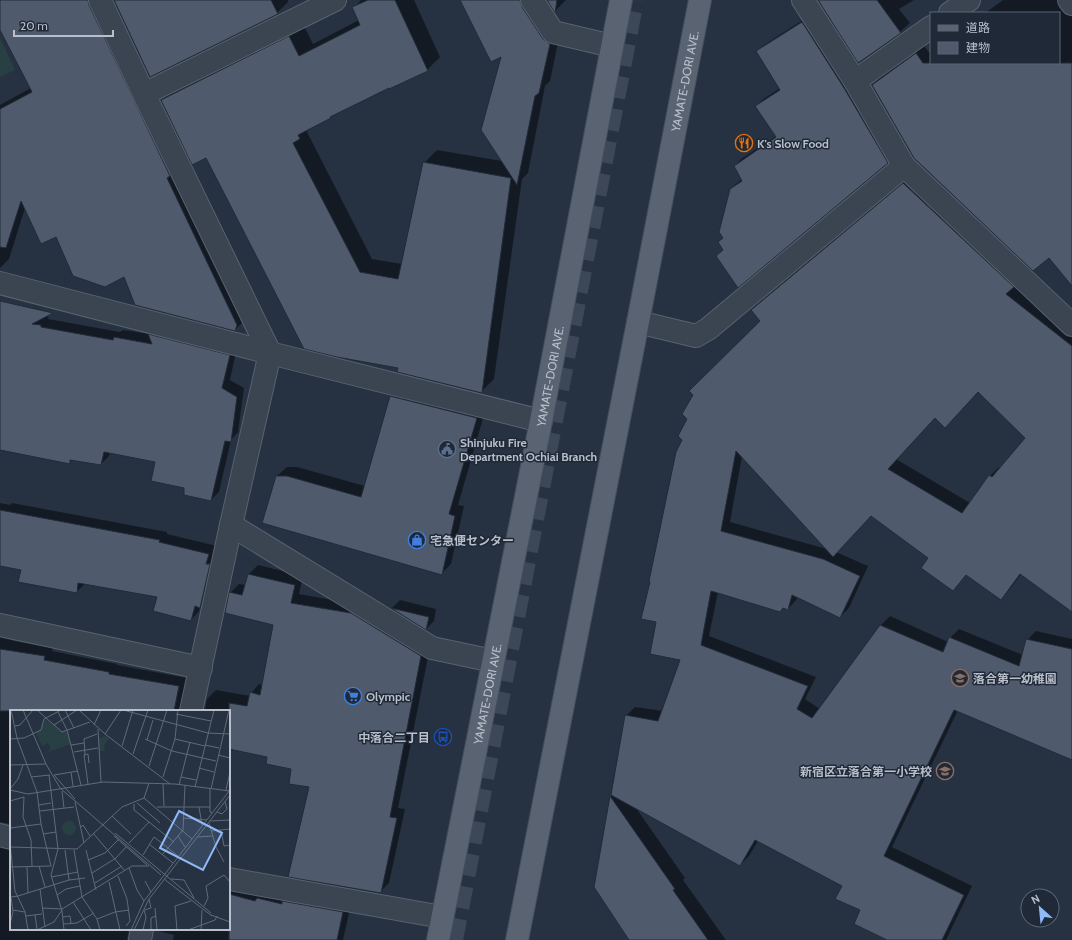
<svg xmlns="http://www.w3.org/2000/svg" width="1072" height="940" viewBox="0 0 1072 940" font-family="Cabin,'Noto Sans JP',sans-serif">
<style>
.green{fill:#284043}
.shadow{fill:#0007;fill-rule:evenodd}
.building{fill:#4f5b6d;stroke:#212b39;fill-rule:evenodd}
.lines{fill:none;stroke-linecap:round;stroke-linejoin:round}
.motorway-tunnel{stroke:#3c4757;stroke-width:22;stroke-dasharray:22 11;stroke-linecap:butt}
.minor-casing{stroke:#59626f;stroke-width:24}
.primary-casing{stroke:#444d5b;stroke-width:24}
.minor{stroke:#3b4451;stroke-width:22}
.primary{stroke:#596371;stroke-width:22}
.labels{text-anchor:middle;dominant-baseline:central;stroke-width:3;stroke-linejoin:round;paint-order:stroke}
.street-label{font-size:12px;fill:#b8bfcb;stroke:#1f2937}
.poi-label{font-size:12px;font-weight:bold;fill:#b8bfcb;stroke:#1f2937;text-anchor:start}
.inset-road{fill:none;stroke:#606a79;stroke-width:1}
.view{fill:#90b9f8;fill-opacity:0.15;stroke:#90b9f8;stroke-width:2}
.inset-edge{fill:none;stroke:#b8bfcb;stroke-width:2}
</style>
<rect width="100%" height="100%" fill="#263242"/>
<path class="green" d="M0,38L15,70L0,77Z"/>
<g class="shadow">
<path d="M0,0H102L246,319L235,330L124,276L57,235L25,208L9,259L0,268V105L31,88L0,18Z"/>
<path d="M115,0H288V2L277,13Z"/>
<path d="M361,0H414L440,57L427,70L390,87L312,126L307,132L372,259L402,264L424,163L437,150L502,161V55L461,0H535L560,33L550,81L545,86L528,173L522,179L494,379L481,392L400,367L207,157L162,100L175,87L303,24L313,44L359,20L354,8Z"/>
<path d="M548,0H566L555,11Z"/>
<path d="M819,0H914L899,9L910,23L900,32Z"/>
<path d="M1003,0H1067L1072,6V285L1049,257L873,85L880,77L924,46L931,55V63H1059V13H985Z"/>
<path d="M809,16L894,156L887,162L724,238L730,189L742,179L735,166L741,159L776,136L756,106L762,100L780,88L757,52L764,45Z"/>
<path d="M913,174L1072,335V596L1021,574L1010,589L1001,598L967,574L953,590L929,558L871,515L836,552L868,566L849,608L840,617L798,597L797,599L788,609L718,592L709,636L816,677L805,699L820,709L881,625L890,616L948,642L950,638L959,629L1023,655L1027,640L1036,631L1072,639V759L958,710L892,847L972,886L946,940H889L862,909L843,886L758,841L749,856L740,865L636,808L685,878L683,880L726,940H630L595,886L611,796L613,795L626,716L635,707L663,711L681,659L761,321L752,310L761,301ZM978,391L1026,438L1001,468L999,467L990,476L970,503L896,459L935,417ZM742,456L827,549L730,522Z"/>
<path d="M0,307L49,317L48,319L120,332L123,330L149,334L157,327L237,347L230,380L244,388L238,432L231,440L219,492L211,500L185,487L156,462L110,452L109,456L101,464L73,459L69,463L0,447Z"/>
<path d="M401,387L486,408L458,505L464,506L451,564L441,574L277,476L287,467H297L365,486L391,397Z"/>
<path d="M0,503L10,505L12,503L167,532V534L217,546L208,598L200,606L199,611L191,620L158,596L85,584L76,592L22,569L0,564Z"/>
<path d="M258,565L303,576L299,594L361,605L430,647L398,808L405,809L389,883L380,892L310,786L292,769L268,756L229,748V711H205L207,699L216,690L250,696L251,693L259,684L262,685L274,624L230,593L239,584L246,585L249,574Z"/>
<path d="M400,600L436,609L434,621L426,629L392,608Z"/>
<path d="M0,637L14,641L53,648L52,651L117,664V665L187,678L185,684L191,711H11V824L0,822Z"/>
<path d="M0,835L11,840V929H129L127,940H0Z"/>
<path d="M229,884L351,904L343,940H173L174,935L155,930V929H229Z"/>
</g>
<g class="building">
<path d="M0,0H88L89,5L170,176L167,178L237,325L235,331L135,305L124,277L105,287L73,276L56,237L41,244L21,201L6,248L0,247V109L32,92L0,30Z"/>
<path d="M114,0H271L278,14L150,77Z"/>
<path d="M368,0H395L428,71L389,89V88L330,117L331,118L298,135L300,139L293,143L360,272L398,279L423,162L511,178L482,393L397,372L398,368L337,357L304,349L206,158L192,165L161,100L289,36L299,56L360,25L352,7Z"/>
<path d="M460,0H520L522,7L543,39L550,44L539,93L535,96L517,185L481,130L501,57L491,62Z"/>
<path d="M547,0H557L555,13Z"/>
<path d="M818,0H877L901,33L858,63Z"/>
<path d="M802,22L844,88L888,163L738,288L716,256L723,250L718,242L723,238L719,232L730,189L742,181L734,166L776,137L755,106L780,90L756,51Z"/>
<path d="M916,53L923,63H1072V286L1049,258L1033,271L914,158L872,85Z"/>
<path d="M903,183L1014,287L1006,294L1072,346V612L1020,574L1001,600L966,575L953,591L921,568L928,558L871,516L833,557L736,451L721,531L823,559L860,576L840,618L792,595L788,610L783,608L780,612L711,591L701,645L808,686L797,709L812,718L880,625L943,652L949,637L1019,666L1026,639L1072,649V760L954,710L884,856L964,895L942,940H887L854,924L860,910L835,899L842,886L755,840L740,866L611,795L625,715L658,721L680,660L650,654L656,622L641,619L650,582L649,581L676,452L682,440L678,436L687,419L682,414L693,395L689,391L760,321L751,310ZM978,392L1025,438L992,477L989,475L962,513L888,469L935,418L945,428Z"/>
<path d="M0,301L53,313L32,324L41,325V327L113,340L114,337L152,344L148,334L230,355L222,388L237,397L231,442L225,441L211,501L184,495V488L151,481L155,462L104,452L101,465L70,460V464L0,450Z"/>
<path d="M390,396L477,418L449,514L455,516L442,575L262,523L276,476H287L361,497Z"/>
<path d="M0,510L160,540L159,542L209,554L206,564H210L200,608L195,606L191,621L153,611L157,597L78,583L77,593L18,582L21,570L0,566Z"/>
<path d="M248,574L295,585L291,603L351,613L421,656L390,817L397,818L381,893L288,877L309,787L289,784L291,769L266,764L267,757L229,749V703L247,706L250,692L260,695L273,625L225,613L229,592L242,595Z"/>
<path d="M391,608L429,617L426,630Z"/>
<path d="M0,649L45,656L44,660L109,672V674L179,686L174,711H0Z"/>
<path d="M610,796L675,889L673,890L708,940H629L594,887Z"/>
<path d="M229,894L255,901L257,898L282,904V901L343,912L337,940H229Z"/>
</g>
<g class="lines">
<path class="motorway-tunnel" d="M452,940L633,0"/>
<defs>
<g id="minor">
<path d="M100,0L144,94L270,353L231,525L191,711"/>
<path d="M532,0L553,32L612,46"/>
<path d="M803,0L855,81L904,166L1072,325"/>
<path d="M1069,0L1072,4"/>
<path d="M950,13L969,0"/>
<path d="M855,81L931,27"/>
<path d="M144,94L335,0"/>
<path d="M0,283L270,353L541,421"/>
<path d="M638,322L696,336L708,329L904,166"/>
<path d="M231,525L432,648L493,661"/>
<path d="M0,625L201,668"/>
<path d="M0,835L11,838"/>
<path d="M229,879L442,917"/>
<path d="M140,940L142,929"/>
</g>
<g id="primary">
<path id="s1" d="M438,940L541,421L621,0"/>
<path id="s2" d="M517,940L638,322L700,0"/>
</g>
</defs>
<use href="#minor" class="minor-casing"/>
<use href="#primary" class="primary-casing"/>
<use href="#minor" class="minor"/>
<use href="#primary" class="primary"/>
</g>
<defs>
<symbol id="restaurant-ring" viewBox="-11 -11 22 22"><circle r="9.5" fill="#1f2937" stroke="#e8710a" stroke-width="1.5"/><path d="M-5-6h1v4h1v-4h1v4h1v-4h1v5L-1.5 .5V6h-2V.5L-5-1ZM5-6V6H3V1.5H1.5Q1.5-4 5-6Z" fill="#e8710a"/></symbol>
<symbol id="civic-ring" viewBox="-11 -11 22 22"><circle r="9.5" fill="#1f2937" stroke="#5c6f8a" stroke-width="1.5"/><path d="M-.6-6.5H3V-4.5H.6V-3L4-1V1h2V6H-6V1h2V-1L-.6-3ZM-1.2 2.5V6h2.4V2.5Z" fill="#5c6f8a"/></symbol>
<symbol id="shop-ring" viewBox="-11 -11 22 22"><circle r="9.5" fill="#1f2937" stroke="#3f7fe0" stroke-width="1.5"/><path d="M-5-2.5h2.3a2.7 3.5 0 0 1 5.4 0H5L5.5 6h-11ZM-1.5-2.5h3a1.5 2.3 0 0 0-3 0Z" fill="#3f7fe0"/></symbol>
<symbol id="school-ring" viewBox="-11 -11 22 22"><circle r="9.5" fill="#1f2937" stroke="#8d6e63" stroke-width="1.5"/><path d="M0-5L7-2L0 1L-7-2ZM-4 1L0 2.5L4 1V4Q0 6-4 4Z" fill="#8d6e63"/></symbol>
<symbol id="supermarket-ring" viewBox="-11 -11 22 22"><circle r="9.5" fill="#1f2937" stroke="#3f7fe0" stroke-width="1.5"/><path d="M-6-5.5h2.5l.6 2H6L4.5 2H-2.5L-4.4-4H-6ZM-1.5 3.2a1.3 1.3 0 1 0 .1 0ZM3 3.2a1.3 1.3 0 1 0 .1 0Z" fill="#3f7fe0"/></symbol>
<symbol id="bus-ring" viewBox="-11 -11 22 22"><circle r="9.5" fill="#1f2937" stroke="#1a4fb4" stroke-width="1.5"/><path d="M-5-6H5V4H4V6H2V4H-2V6H-4V4H-5ZM-3.5-4V0h7V-4ZM-3.5 1.2v1.5H-2V1.2ZM2 1.2v1.5H3.5V1.2Z" fill="#1a4fb4"/></symbol>
</defs>
<g fill-rule="evenodd">
<use href="#restaurant-ring" x="734" y="133" width="20" height="20"/>
<use href="#civic-ring" x="437" y="439" width="20" height="20"/>
<use href="#shop-ring" x="407" y="530" width="20" height="20"/>
<use href="#school-ring" x="950" y="668" width="20" height="20"/>
<use href="#supermarket-ring" x="343" y="686" width="20" height="20"/>
<use href="#bus-ring" x="433" y="727" width="20" height="20"/>
<use href="#school-ring" x="935" y="761" width="20" height="20"/>
</g>
<g class="labels">
<g class="street-label">
<text stroke="none"><textPath href="#s2" startOffset="875">YAMATE-DORI AVE.</textPath></text>
<text stroke="none"><textPath href="#s1" startOffset="575">YAMATE-DORI AVE.</textPath></text>
<text stroke="none"><textPath href="#s1" startOffset="251">YAMATE-DORI AVE.</textPath></text>
</g>
<g class="poi-label">
<text x="757" y="143">K's Slow Food</text>
<text x="460" y="442">Shinjuku Fire<tspan x="460" dy="14">Department Ochiai Branch</tspan></text>
<text x="430" y="540">宅急便センター</text>
<text x="973" y="678">落合第一幼稚園</text>
<text x="366" y="696">Olympic</text>
<text x="430" y="737" text-anchor="end">中落合二丁目</text>
<text x="932" y="771" text-anchor="end">新宿区立落合第一小学校</text>
</g>
</g>
<g transform="translate(10 710)">
<rect width="220" height="220" fill="#263242"/>
<path d="M35,9L52,22L56,21L61,34L35,43L41,39L38,33L32,36L26,22L31,20ZM96,26L99,29L94,35L95,41H89L88,28ZM52 118a7 7 0 1 1 14 0a7 7 0 1 1-14 0Z" fill="#284043"/>
<path class="inset-road" d="M1,0L7,28L27,82L31,114L41,156M13,0L36,54L50,78L151,165M27,0L52,22L80,12M55,0L64,18M69,0L95,24L160,74M113,0L198,23L220,24M48,2L57,20L71,75M166,4L201,11M44,15L67,0M84,15L91,0M5,16L10,15L23,0M88,19L91,72M95,24L111,0M0,29L14,28L31,20L34,9L51,0M135,29L162,41L206,51M165,29L195,36M137,30L143,10M61,35L74,33M195,35L209,38M112,36L123,0M64,42L88,38M123,44L138,0M75,45L74,29L87,24M208,45L220,48M0,55L36,54M139,56L157,0M189,58L204,62M61,62L63,76M39,65L48,139L41,165L52,201L54,220M44,65L68,61M44,65L65,89M21,67L40,65M153,67L165,29L168,0M171,67L186,70M78,74L74,45L78,44L79,53M153,74L154,96M169,75L180,32M185,77L204,0M200,78V102L202,103M0,79L8,69L13,55M201,79L219,0M0,80L18,84L93,72L165,74L220,81M216,80L220,62M52,81L54,98M14,87L13,107L21,130L22,156M134,88L182,129M0,91L14,87M65,92L74,133M127,93L150,113M124,94V100L164,132M29,95L41,93M147,97H200M189,97L192,115M30,101L64,97M207,102L212,104L217,99L215,92M102,106L121,124M173,108L197,110M200,111L220,110M199,113L206,137L214,152M71,117L73,115L80,126M0,118L31,114M211,120L214,136L220,135M201,121L220,119M83,123L115,161M105,123L201,203M33,124L46,122M104,126L137,155M168,126L175,137M188,127L202,126M0,133L5,181L15,202L18,220M119,133L139,112M139,134L163,153M0,137L67,139L112,97L134,88L139,73M55,140L59,170M64,140L72,187L87,209L90,220M76,140L86,180M133,145L144,127L168,146M152,145L173,120L175,75M78,150L95,143L108,130M29,156L35,177M0,157L41,156M17,157L18,183M119,158L127,180L134,191M82,163L106,148L116,137M108,166L117,189L120,211L116,216M41,167L68,162M154,169L202,206M161,169L174,170L184,188M135,171L141,182M99,172L110,220M85,173L112,156M30,179L35,217M47,185L56,179L70,176M8,186L59,170L75,168M63,192L81,220M194,196L198,188L196,176L214,165L220,172M32,198L52,199L122,156H139M145,198L147,220M3,200L15,202M135,200L141,198L139,189M105,202L119,200M25,205L27,219M201,205L220,212M16,206L32,204M53,207L60,206L61,213M87,209L105,202M0,214L3,202L1,187L8,186M54,214L67,213L84,203M27,220L44,212L52,200M121,220L134,191L220,80M124,220L139,189L220,85M133,220L136,207L134,200M141,220V208L146,206M167,220L165,196L181,191M178,220L205,210L207,206M191,220L192,200"/>
<path class="view" d="M169,101L212,123L193,160L150,138Z"/>
<rect width="220" height="220" class="inset-edge"/>
</g>
<rect x="930" y="12" width="130" height="52" fill="#1f2937" stroke="#5c6572"/>
<rect x="938" y="25" width="20" height="6" fill="#596371" stroke="#5c6572"/>
<text x="966" y="32" font-size="12" fill="#b8bfcb">道路</text>
<rect x="938" y="42" width="20" height="12" fill="#4f5b6d" stroke="#5c6572"/>
<text x="966" y="52" font-size="12" fill="#b8bfcb">建物</text>
<g transform="translate(1040 908) rotate(333)"><circle r="19" fill="#1f2937" stroke="#5c6572"/>
<path d="M0-3L7 15L0 10L-7 15Z" fill="#90b9f8"/>
<text y="-6" font-size="11" font-weight="bold" text-anchor="middle" fill="#b8bfcb">N</text>
</g>
<path d="M14 30v6h99v-6" fill="none" stroke="#b8bfcb" stroke-width="2"/>
<text x="20" y="30" font-size="12" fill="#b8bfcb" stroke="#1f2937" stroke-width="3" paint-order="stroke">20 m</text>
</svg>
